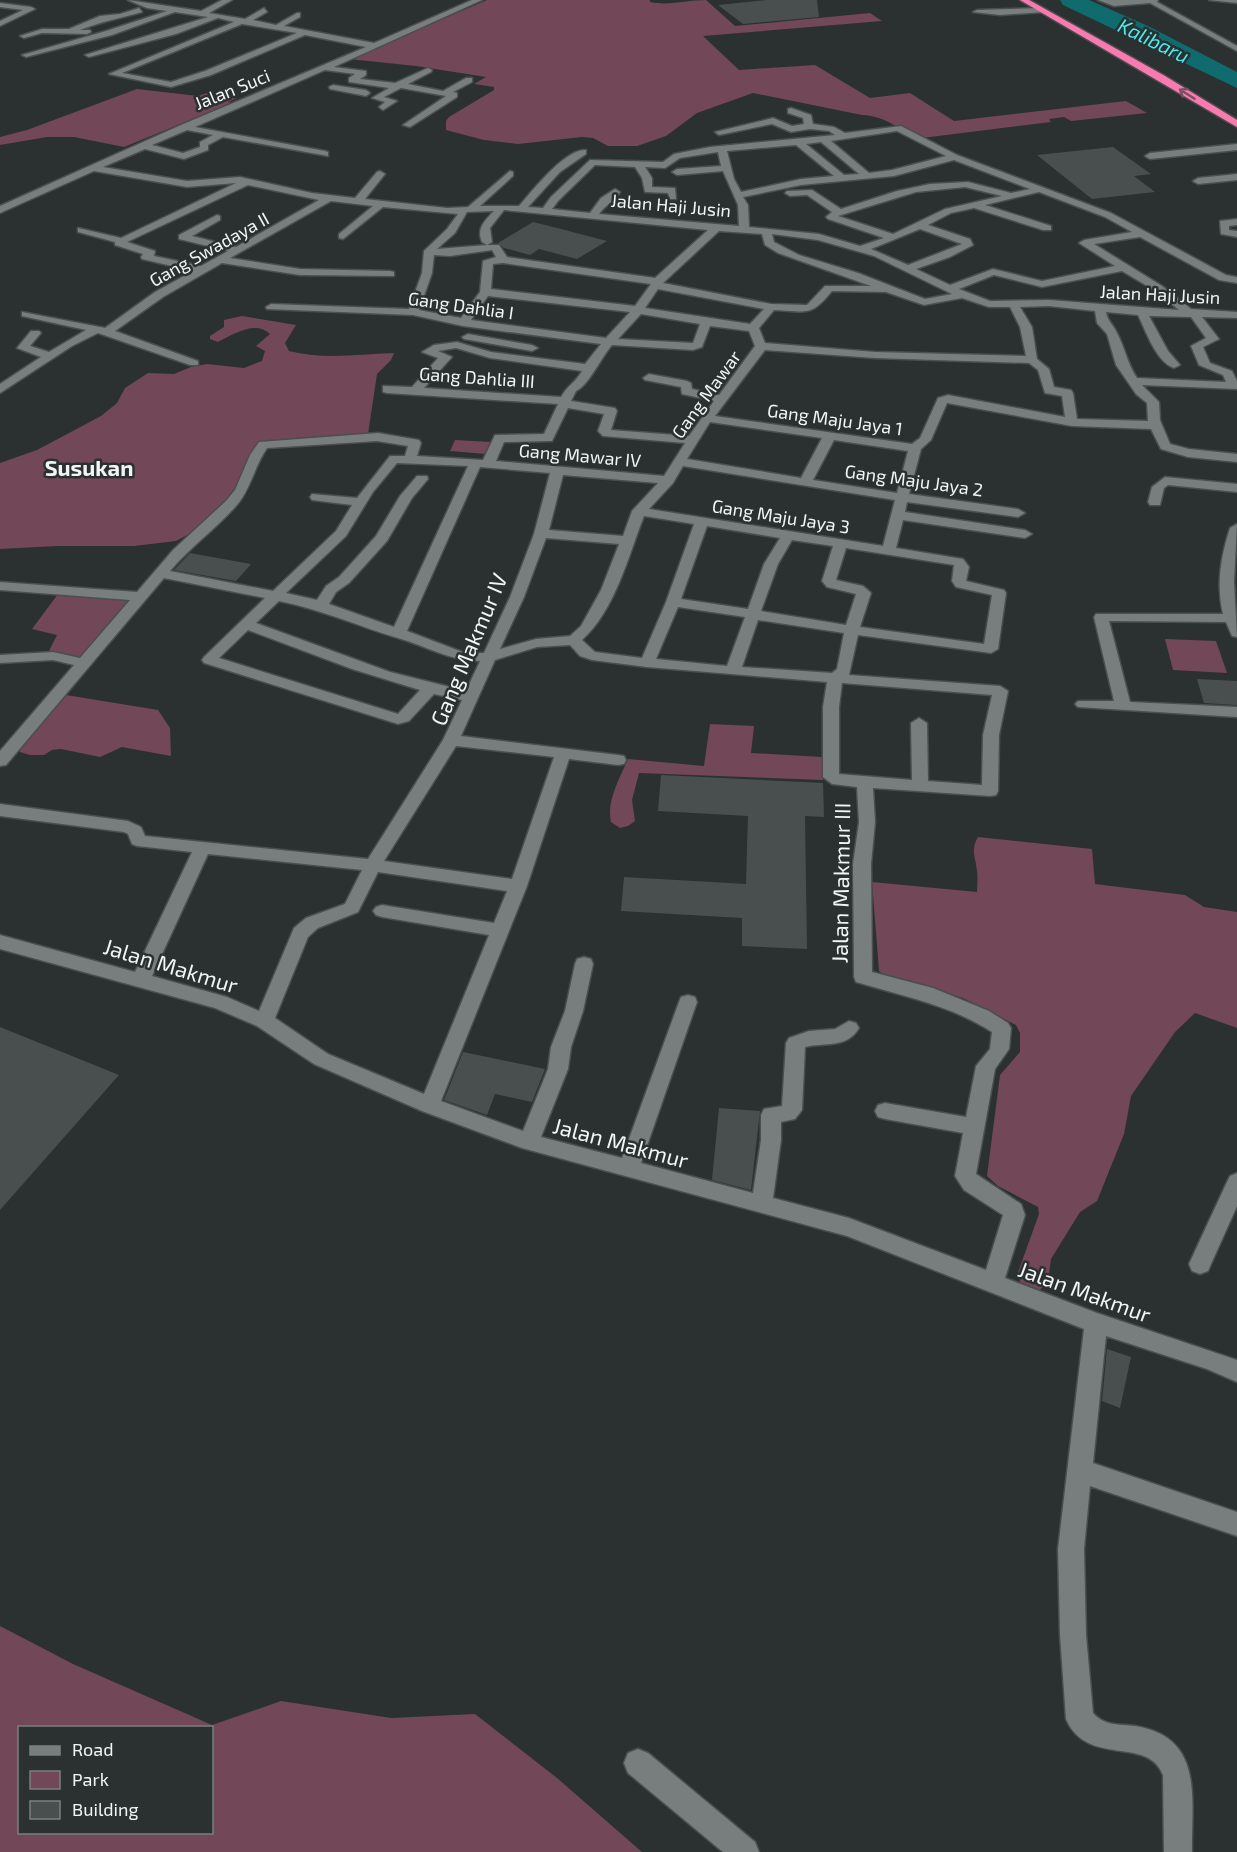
<svg xmlns="http://www.w3.org/2000/svg" width="1237" height="1852" viewBox="0 0 1237 1852" font-family="'Exo 2',sans-serif">
<style>
.green{fill:#724757;fill-rule:evenodd}
.lines{fill:none;stroke-linecap:round;stroke-linejoin:round}
.river{fill:#106b6e;fill-rule:evenodd}
.building{fill:#494f4f}
.minor-casing{stroke:#494e4e;stroke-width:3}
.highway-casing{stroke:#494e4e;stroke-width:3}
.minor{fill:#787e7e;fill-rule:evenodd}
.highway{fill:#fa7aaf;fill-rule:evenodd}
.oneway{stroke:#7e4e63}
.labels{text-anchor:middle;dominant-baseline:central;stroke-width:5;stroke-linejoin:round;paint-order:stroke}
.far-street-label{font-size:18px;fill:#f2f5f5;stroke:#2b3131}
.far-water-label{font-size:20px;font-style:italic;fill:#4feaef;stroke:#2b3131}
.far-quarter-label{font-size:22px;font-weight:bold;fill:#f2f5f5;stroke:#2b3131}
.street-label{font-size:22px;fill:#f2f5f5;stroke:#2b3131}
</style>
<rect width="100%" height="100%" fill="#2b3131"/>
<g class="green">
<path d="M487,0H650V2C670,6 686,0 706,0L735,26L870,13L882,21L703,36L739,70L815,65L870,98L910,93L954,121L1126,101L1147,113L1071,121L1064,117L1049,119L1051,122L922,138C899,131 887,116 862,115L753,93L697,113L666,136L637,146H608L593,138L582,137L518,144L484,140L446,130V121L449,117L494,90V87L474,84L486,77L416,66L349,59Z"/>
<path d="M137,89L198,96L210,92L237,98L228,102L232,103L124,147L74,137H47L0,145V137L27,130Z"/>
<path d="M242,316L296,325L285,343L289,351C323,360 359,354 394,353L391,360L377,374L368,434L260,442L252,451L231,499L193,532L176,541L134,546H57L0,549V463L37,450L101,416L117,403L125,388L148,373L174,374L191,367L207,364L244,368L262,361L265,351L256,346L270,334C255,320 234,334 218,342L210,339V336L224,327V320Z"/>
<path d="M455,440L491,442L486,454L450,451Z"/>
<path d="M58,594L133,601L83,659L49,651L57,635L32,629Z"/>
<path d="M1165,639L1216,641L1227,673L1173,670Z"/>
<path d="M66,695L158,710L170,728L171,756L122,747L100,757L61,749L52,750L44,755H30L20,752L19,748Z"/>
<path d="M710,724L754,726L751,753L822,757L823,780L639,773L632,800L635,821L628,826L620,828L611,822C606,801 620,778 628,759L704,766Z"/>
<path d="M978,837L1092,849L1095,884L1185,895L1204,907L1237,912V1028L1195,1013L1175,1032L1131,1096L1124,1134L1097,1201L1080,1212L1051,1259L1048,1281L1040,1290L1022,1285L1017,1275L1039,1214L1038,1207L998,1186L987,1176L1000,1075L1020,1052V1033L1016,1025L963,998L888,978L879,971L872,882L977,892C977,885 978,878 977,871C976,858 970,850 978,837Z"/>
<path d="M0,1626L73,1664L212,1725L281,1701L391,1718L475,1714L557,1778L642,1852H0ZM20,1728H212V1832H20Z"/>
</g>
<g class="lines">
<path class="river" d="M1060,0H1089L1148,26L1237,72V88L1063,5Z"/>
</g>
<g class="building">
<path d="M767,0H817L819,17L743,24L718,5Z"/>
<path d="M1113,147L1151,174L1134,176L1155,192L1092,199L1037,155Z"/>
<path d="M533,222L557,228L607,241L577,259L539,249L530,255L504,248L498,243Z"/>
<path d="M190,553L251,564L236,581L174,570Z"/>
<path d="M1197,679L1237,681V705L1204,703Z"/>
<path d="M661,775L823,783L824,817L805,816L807,949L742,946V918L621,911L624,877L746,884L748,816L658,811Z"/>
<path d="M0,1027L119,1075L0,1210Z"/>
<path d="M463,1052L545,1069L532,1102L495,1094L487,1115L444,1100Z"/>
<path d="M719,1108L760,1111L751,1190L712,1180Z"/>
<path d="M1107,1349L1131,1357L1120,1408L1102,1401Z"/>
</g>
<g class="lines">
<defs>
<g id="minor">
<path d="M128,0L201,11L222,0H232L209,13L245,19L264,8L267,12L253,20L276,25L297,13H300V17L284,26L374,43L472,0H482L334,67L366,71V75L360,79L395,83L428,68L432,70L431,72L408,84L443,91L466,78H472V82L453,92L457,93V97L410,127L403,125L446,96L401,88L384,97L397,101L383,110L379,107L385,102L372,98L389,88L349,82V78L355,74L325,70L195,127L325,151L328,152V156L223,137L208,145V150L184,159L145,149L103,167L187,181L240,177L312,193L355,198L377,172L380,171L385,174L365,199L447,208L468,207L510,171L513,172V176L480,206H519C532,191 566,148 586,150V154L560,172L528,207L543,208L551,197L590,160L663,162L674,154L710,147L835,135L829,131L810,129L791,132L772,124L719,135L715,132L773,118L792,126L804,124L803,118L788,113V109L791,108L811,115L813,124L834,127L845,133L901,126L957,155L1111,213L1226,275L1237,277V283L1219,280L1140,237L1094,244L1162,286L1191,309L1237,312V318L1202,317L1219,339L1203,347L1210,363L1232,371L1237,381V389L1142,385L1159,402L1160,420L1170,444L1189,449L1237,454V462L1188,457L1161,449L1151,429L1072,426L947,403L931,440L921,449L909,494L1018,509L1025,513L1018,517L907,502L905,512L1025,530L1032,534L1025,538L903,520L896,548L963,559L969,567L966,581L1004,590L1006,593L998,649L991,653L858,635L849,675L1000,686L1008,691L999,735L998,791L996,795L990,796L873,788L875,822L871,864L872,972L933,988L989,1011L1008,1023L1011,1028L1009,1049L995,1069L976,1174L1021,1204L1025,1215L1005,1278L1097,1313L1237,1360V1382L1207,1369L1106,1336L1093,1463L1237,1512V1536L1090,1486L1084,1549L1086,1635L1093,1713C1104,1726 1119,1724 1135,1726C1205,1737 1191,1799 1192,1852H1164L1163,1775C1148,1735 1087,1768 1066,1719L1060,1635L1058,1549L1084,1329L847,1236L522,1148L422,1111L314,1064L257,1026L215,1008L0,949V935L135,972L192,852L137,846L132,844L128,834L124,832L0,816V804L128,821L141,827L145,836L368,859L443,740L462,700L434,694L409,721L398,724L204,663L202,660L204,657L265,598L164,578L6,765L0,766V751L74,665L53,660L0,663V655L53,652L80,658L130,600L0,590V582L137,592L173,550L226,501L235,490L250,455L259,442L378,433L419,440L421,443L417,456L483,460L495,435L544,434L558,404L387,393L383,392V386L412,387L438,358L422,352L434,345L457,342L491,352L585,364L601,344L463,326L413,315L267,309L266,307L271,304L409,309L422,273L424,251L447,229L458,214L383,207L343,239L339,238V234L373,206L331,201L230,258L300,269L390,271L394,272V276L300,275L222,263L163,297L115,331L198,361V365H190L98,333L72,346L0,393V384L41,357L17,348L31,331H39L41,333L30,346L49,352L86,330L22,316V312L105,328L155,292L193,271L142,259L141,257L143,254L115,245V242L78,232V228L121,238L236,183L187,187L94,171L0,213V206L181,125L366,47L305,35L211,75L171,87L109,74L234,22L218,18L176,34L89,57L85,55L208,17L175,12L112,35L26,57L22,55L106,31L167,11L147,8ZM242,24L297,33L205,71L171,82L122,73ZM187,130L213,135L200,142V147L183,153L152,145ZM897,131L946,156L892,170L869,173L831,141ZM821,142L859,174L844,175L806,144ZM796,145L834,176L801,179L741,192L734,179L727,151ZM718,152L721,166L677,169L672,172L677,175L723,171L738,205L739,226L599,214C605,205 616,200 620,192L615,189L601,198L590,213L552,209L558,201L595,165L635,167L642,178L645,192L668,193L670,199H676L675,188L652,187V178L645,167L665,168L680,158ZM954,160L1030,189L1011,193L968,182L930,184L897,191L841,209L812,190L787,191L785,193L790,196L807,195L832,212L826,217L828,219L884,238L860,246L819,234L749,227L748,205L743,197L801,185L894,176ZM248,185L319,200L236,247L192,236L220,220V216L217,215L179,235V239L228,251L201,266L154,256L155,251L127,242ZM965,187L1002,196L945,209L893,234L838,216L916,192ZM1039,192L1105,217L1132,232L1084,240L1079,243L1115,266L1042,281L993,269L950,285L916,269L950,257L973,245L970,239L928,225L951,213L974,208L1043,230H1051V226L985,205ZM504,210L708,230L655,278L507,257L499,245H487L492,242L490,228ZM494,211C485,220 476,229 482,242L487,245L437,249L455,233L467,212ZM920,229L962,244L908,265L871,249ZM719,231L762,234L765,245L778,253L871,286H825L807,305L771,304L663,283ZM772,234L818,240L874,256L952,294L925,299L858,273L799,255L774,242ZM492,250L496,257L483,261L480,292L461,318L419,310L432,273L434,255L450,256ZM503,263L651,284L635,306L491,289L493,264ZM1122,271L1154,290L1179,310L1049,300L990,301L959,289L994,275L1042,287ZM658,289L764,309L750,324L645,308ZM832,291L886,292L924,305L962,298L989,307H1010L1020,327L1026,356L875,352L765,343L759,328L774,310C806,311 810,318 832,291ZM488,296L630,312L606,338L471,320ZM1049,306L1095,311L1097,323L1107,334L1116,365L1136,394L1147,403L1148,421L1077,419L1073,393L1071,390L1054,387L1049,369L1037,359L1032,327L1020,307ZM1106,312L1138,315C1146,331 1156,362 1174,368L1180,365L1168,351L1149,316L1191,317L1206,338L1191,346L1199,365L1223,375L1226,382L1137,378C1127,363 1125,348 1117,333C1113,324 1108,322 1106,312ZM641,314L700,324L693,343L618,339ZM710,326L749,331L755,346L719,395L692,389L691,383L687,381L649,374L643,378L645,380L681,387L682,394L714,401L689,436L611,430L617,411L615,408L571,401L576,391C589,385 600,359 612,345L693,350L702,347ZM456,348L490,358L582,371C576,382 567,386 561,397L424,388L452,357L438,351ZM765,350L875,358L1029,363L1038,370L1045,393L1062,396L1065,417L948,395L938,398L920,438L912,444L715,416ZM568,408L604,414L598,431L603,436L685,443L664,476L496,461L504,442L552,441ZM710,422L822,438L801,478L687,459ZM834,440L908,451L897,493L813,480ZM377,441L408,446L405,456H390L357,498L312,494L310,497L312,500L352,505L336,531L273,591L170,571C190,547 216,529 236,506C251,489 254,467 267,448ZM397,463L468,466L394,627L329,604L336,592L349,583L387,541L412,498L428,479L427,476H417L400,496L376,536L339,577L326,586L317,600L286,593L346,536L373,492ZM683,466L895,500L883,546L649,509L673,483ZM480,467L550,473L534,534L510,597L484,653H465L407,631ZM563,475L658,483L632,511L623,536L549,530ZM644,516L694,524L666,602L642,658L595,652L582,640C615,610 628,557 644,516ZM707,526L780,538L764,564L748,609L681,599ZM546,538L619,544L601,590L581,626L570,636L536,639L500,649L524,597ZM792,540L833,546L822,581L827,587L856,594L846,625L761,611L778,564ZM846,548L954,565L952,581L956,587L992,595L984,644L860,627L871,593L863,586L836,580ZM279,601C321,609 360,627 401,639C428,647 451,661 480,661L466,691L390,672L256,623ZM678,607L745,617L727,666L656,659ZM758,620L844,633L837,669L832,673L742,667ZM248,630L352,669L420,690L398,714L219,658ZM570,645L580,656L592,660L647,667L827,682L823,707V777L832,784L857,787L859,822L853,864L854,977L856,982C903,996 950,1005 992,1032L990,1049L976,1066L966,1117L885,1103L878,1105L875,1111L878,1117L885,1119L963,1133L955,1176L964,1190L1003,1215L986,1270L849,1218L773,1198L781,1140V1122L795,1119L802,1110L805,1047C824,1042 847,1049 859,1028L856,1023L849,1021L835,1029L809,1031L789,1038L786,1043L782,1106L764,1109L761,1115V1140L753,1193L641,1163L697,1002L695,997L688,995L681,997L679,1002L622,1158L541,1137L568,1069L571,1047L583,1011L593,964L591,959L584,957L577,959L575,964L565,1011L551,1047L548,1069L523,1131L441,1101L527,886L569,759L618,765L624,764L626,760L624,756L618,755L461,736L495,660L537,647ZM842,683L992,695L983,735L982,785L928,781L927,723L919,718L911,723L912,780L839,774V707ZM456,746L554,757L512,879L384,861ZM208,854L362,870L345,904L306,918L294,928L259,1011L227,997L152,976ZM378,872L507,891L494,923L382,905L376,907L373,911L376,915L382,917L489,935L424,1094L328,1054L275,1018L308,937L318,928L358,912Z"/>
<path d="M1098,0H1158L1157,2L1237,46V51L1150,3L1114,6Z"/>
<path d="M1209,0H1237V3Z"/>
<path d="M0,3L31,7L35,9L0,26V21L23,10L0,7Z"/>
<path d="M139,8L142,12C121,18 100,22 80,30H90L91,32L87,34L42,33L24,38L20,36L42,29H69L100,16L120,14Z"/>
<path d="M1042,8L1045,12L1000,15L973,12L977,10Z"/>
<path d="M333,85L366,90L370,93L366,96L330,89L329,87Z"/>
<path d="M1237,144V150L1150,159L1145,156L1150,153Z"/>
<path d="M1237,174V180L1198,184L1193,181L1198,178Z"/>
<path d="M1237,219V225L1229,226V230L1237,231V237L1221,234L1220,221Z"/>
<path d="M468,334L532,345L538,348L532,351L464,339L462,337Z"/>
<path d="M1165,477L1237,484V492L1168,485L1164,488L1160,505H1150L1148,502L1152,487Z"/>
<path d="M1237,524L1234,581L1237,637L1232,636L1226,622L1109,621L1130,702L1237,707V717L1078,707L1075,704L1078,701H1114L1094,617L1096,614H1223C1216,584 1221,556 1230,528Z"/>
<path d="M1237,1173V1206L1211,1264L1208,1271L1200,1274L1192,1271L1189,1264L1227,1182L1230,1176Z"/>
<path d="M638,1749L648,1753L755,1842L759,1852H723L628,1773L624,1763L628,1753Z"/>
</g>
<path id="highway" d="M1020,0H1029L1165,76L1237,120V127Z"/>
</defs>
<use href="#minor" class="minor-casing"/>
<use href="#highway" class="highway-casing"/>
<use href="#minor" class="minor"/>
<use href="#highway" class="highway"/>
</g>
<defs><path id="oneway-shaft" d="M-6 0H5M1.5-3L5.5 0L1.5 3" fill="none" stroke-width="1.6" stroke-linecap="round" stroke-linejoin="round" transform="scale(1.5)"/></defs>
<use class="oneway" href="#oneway-shaft" transform="translate(1187 94) rotate(-148)"/>
<g class="labels">
<g class="far-street-label">
<text transform="translate(232 89) rotate(-22)">Jalan Suci</text>
<text transform="translate(671 205) rotate(5)">Jalan Haji Jusin</text>
<text transform="translate(209 249) rotate(-29)">Gang Swadaya II</text>
<text transform="translate(1160 294) rotate(3)">Jalan Haji Jusin</text>
<text transform="translate(461 305) rotate(8)">Gang Dahlia I</text>
<text transform="translate(477 377) rotate(4)">Gang Dahlia III</text>
<text transform="translate(706 394) rotate(-54)">Gang Mawar</text>
<text transform="translate(835 419) rotate(8)">Gang Maju Jaya 1</text>
<text transform="translate(580 455) rotate(5)">Gang Mawar IV</text>
<text transform="translate(914 480) rotate(8)">Gang Maju Jaya 2</text>
<text transform="translate(781 516) rotate(9)">Gang Maju Jaya 3</text>
</g>
<g class="far-water-label">
<text transform="translate(1154 40) rotate(26)">Kalibaru</text>
</g>
<g class="far-quarter-label">
<text x="89" y="467">Susukan</text>
</g>
<g class="street-label">
<text transform="translate(468 649) rotate(-67)">Gang Makmur IV</text>
<text transform="translate(840 883) rotate(-89)">Jalan Makmur III</text>
<text transform="translate(171 965) rotate(17)">Jalan Makmur</text>
<text transform="translate(621 1142) rotate(15)">Jalan Makmur</text>
<text transform="translate(1085 1291) rotate(20)">Jalan Makmur</text>
</g>
</g>
<rect x="18" y="1726" width="195" height="108" fill="#2b3131" stroke="#7b7f7f" stroke-width="1.5"/>
<rect x="30" y="1746" width="30" height="9" fill="#787e7e" stroke="#7b7f7f" stroke-width="1.5"/>
<text x="72" y="1756" font-size="18" fill="#f2f5f5">Road</text>
<rect x="30" y="1771" width="30" height="18" fill="#724757" stroke="#7b7f7f" stroke-width="1.5"/>
<text x="72" y="1786" font-size="18" fill="#f2f5f5">Park</text>
<rect x="30" y="1801" width="30" height="18" fill="#494f4f" stroke="#7b7f7f" stroke-width="1.5"/>
<text x="72" y="1816" font-size="18" fill="#f2f5f5">Building</text>
</svg>
